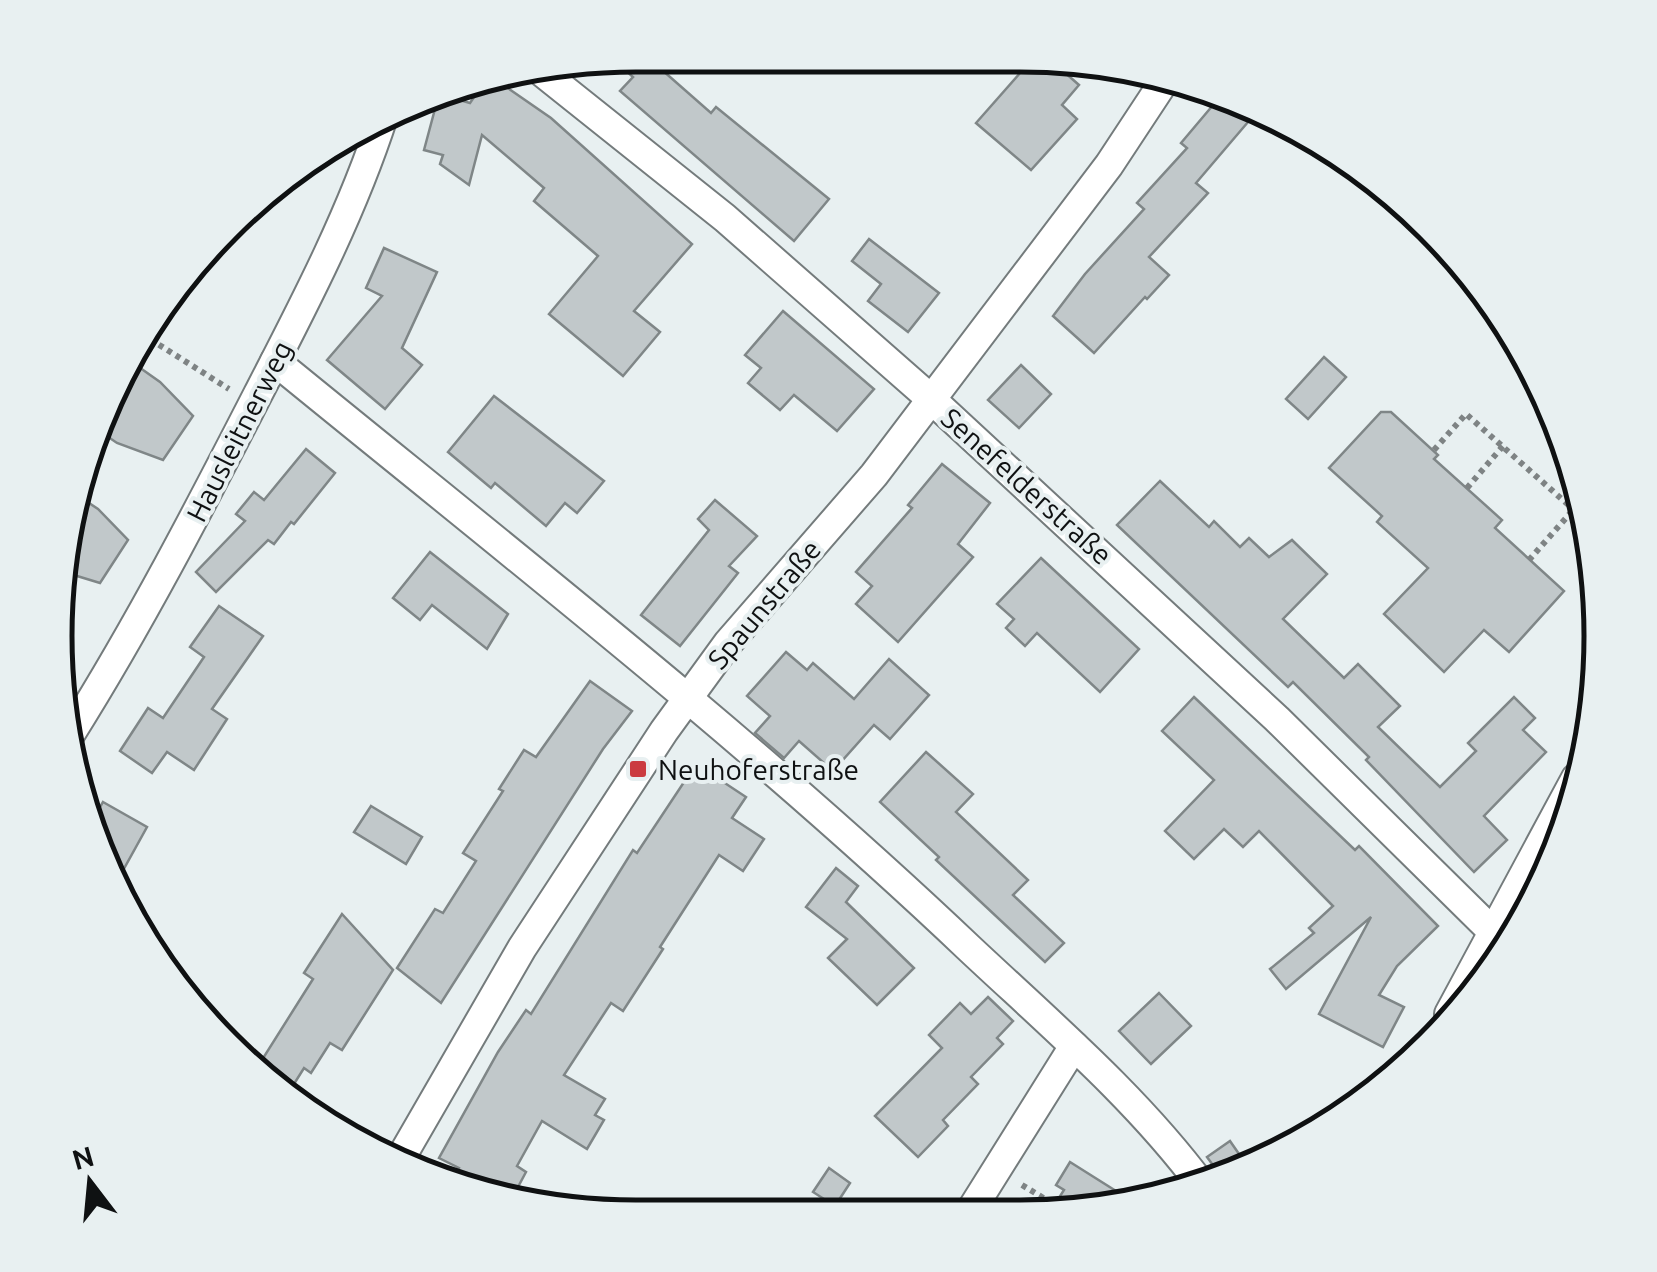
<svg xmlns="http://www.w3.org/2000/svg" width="1657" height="1272" viewBox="0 0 1657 1272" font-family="Ubuntu,sans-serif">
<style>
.building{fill:#c1c8ca;stroke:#7f8687;stroke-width:2.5}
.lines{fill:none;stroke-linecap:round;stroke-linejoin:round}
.lane-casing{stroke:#747b7c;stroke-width:19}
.street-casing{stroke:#747b7c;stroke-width:32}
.path{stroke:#7e8384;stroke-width:6;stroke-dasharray:5 5;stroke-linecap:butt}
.lane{stroke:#fff;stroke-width:14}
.street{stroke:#fff;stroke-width:28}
.poi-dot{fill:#cb3b40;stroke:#e8f0f1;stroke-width:4}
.labels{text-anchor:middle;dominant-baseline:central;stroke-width:8;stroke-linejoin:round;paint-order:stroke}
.street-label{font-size:28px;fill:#0f1112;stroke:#e8f0f1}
.poi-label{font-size:28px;fill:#0f1112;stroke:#e8f0f1;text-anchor:start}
.rim{fill:none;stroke:#0f1112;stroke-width:5}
</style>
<rect width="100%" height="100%" fill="#e8f0f1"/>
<g class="building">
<path d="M645,55L711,113L716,107L829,199L794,241L620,91L633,77L612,58Z"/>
<path d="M1035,56H1046L1079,85L1062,105L1077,119L1031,170L976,123Z"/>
<path d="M489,75L551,118L692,244L634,311L660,332L623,376L549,314L598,256L534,201L544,188L482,135L469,185L440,164L443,155L424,150L439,94L470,103Z"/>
<path d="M1219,98L1254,115L1196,183L1208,193L1149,257L1169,275L1147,299L1145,297L1094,353L1053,316L1085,274L1144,209L1137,203L1187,148L1181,143Z"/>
<path d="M869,239L939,293L908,332L868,301L881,284L852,261Z"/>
<path d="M384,248L437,272L402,348L422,365L385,409L327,360L382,296L366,288Z"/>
<path d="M783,311L874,389L837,431L794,395L780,410L748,383L761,368L745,355Z"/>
<path d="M1324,357L1346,377L1308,419L1286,399Z"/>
<path d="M136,365L160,382L193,416L163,460L117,443L98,430L106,410Z"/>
<path d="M1021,365L1051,394L1019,428L988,400Z"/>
<path d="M494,396L604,481L577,513L565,503L546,526L495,483L491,488L448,452Z"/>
<path d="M1381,412H1391L1438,455L1434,459L1502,520L1495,528L1564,591L1509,652L1484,630L1444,672L1384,614L1428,568L1377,522L1382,516L1329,468Z"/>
<path d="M306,449L335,473L294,524L291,522L274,544L268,540L216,592L196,572L245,521L236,514L254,492L264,500Z"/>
<path d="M942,464L990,503L958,544L973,557L898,642L856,604L872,586L856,572L912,508L908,505Z"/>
<path d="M1160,481L1209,527L1214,521L1240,547L1249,538L1269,557L1292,540L1327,574L1283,619L1344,678L1358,664L1400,706L1378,727L1440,787L1476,751L1468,743L1514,697L1535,718L1523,730L1546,752L1484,816L1507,840L1474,872L1366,760L1369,757L1293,682L1288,687L1117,525Z"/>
<path d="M74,493L98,509L128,540L100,583L64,572Z"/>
<path d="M715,500L757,536L729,566L738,573L680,646L641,615L709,530L698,519Z"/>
<path d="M430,552L508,614L487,649L432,605L420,620L393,598Z"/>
<path d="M1041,558L1139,649L1100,692L1037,633L1025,646L1006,628L1014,619L997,604Z"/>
<path d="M219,606L263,636L212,709L227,719L194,770L167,752L152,773L120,751L148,708L163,718L204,657L190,647Z"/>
<path d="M786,652L807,670L813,663L854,699L889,659L929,695L890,739L874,725L833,771L799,741L784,758L755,733L770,716L747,696Z"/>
<path d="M590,681L632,711L603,749L441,1003L397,968L435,909L443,913L476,861L463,853L503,791L499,789L524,750L536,757Z"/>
<path d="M1194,697L1355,850L1359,846L1438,926L1397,966L1379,995L1404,1007L1383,1047L1319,1014L1371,917L1286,989L1270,969L1314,933L1309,928L1333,906L1259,831L1243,847L1224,829L1194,859L1165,831L1214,780L1162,731Z"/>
<path d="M926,752L973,794L956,812L1028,880L1013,895L1064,943L1045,962L936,860L939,857L880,802Z"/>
<path d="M696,764L746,797L732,818L764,839L743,871L719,855L660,947L663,949L623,1011L611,1003L564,1075L605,1099L595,1115L604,1120L587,1149L542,1121L517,1166L526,1172L511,1200L450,1186L459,1168L439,1158L498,1052L526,1010L531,1014L633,850L637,853Z"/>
<path d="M103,802L147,827L116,883L88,828Z"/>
<path d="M371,806L422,837L406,864L354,832Z"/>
<path d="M836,868L858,886L846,902L914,968L877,1005L828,958L847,939L806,907Z"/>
<path d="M342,914L393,970L342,1050L330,1043L311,1073L304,1068L294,1084L260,1063L313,979L304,973Z"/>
<path d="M1159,993L1191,1026L1151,1064L1119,1031Z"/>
<path d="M988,997L1013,1021L997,1038L1003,1044L971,1077L978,1084L943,1120L948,1126L918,1157L875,1116L942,1048L929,1035L960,1003L971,1014Z"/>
<path d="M1230,1141L1248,1167L1223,1179L1207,1157Z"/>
<path d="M1070,1162L1135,1203L1096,1212H1050L1064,1190L1056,1185Z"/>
<path d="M829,1168L850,1183L835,1206L813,1192Z"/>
</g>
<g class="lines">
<defs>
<path id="lane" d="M1576,778L1591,745"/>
<g id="street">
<path d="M537,68L725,218L931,399L1277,719L1493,932"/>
<path d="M275,361C510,553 750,740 970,949C1051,1025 1137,1098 1203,1187"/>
<path d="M71,733C140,623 199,509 258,394C304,305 352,213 383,117"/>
<path d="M1449,1014L1576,778L1578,780"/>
<path d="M399,1161L522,948L664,731L728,643L874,475L1109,165L1169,74"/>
<path d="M970,1212L1074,1046"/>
</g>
</defs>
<use href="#lane" class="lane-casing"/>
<use href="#street" class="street-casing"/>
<g class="path">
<path d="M142,334L229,389"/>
<path d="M1434,450L1466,414L1591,525"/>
<path d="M1467,488L1503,446"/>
<path d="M1529,560L1573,510"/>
<path d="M1022,1185L1055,1205"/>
</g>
<use href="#lane" class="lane"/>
<use href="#street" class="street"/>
</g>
<rect class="poi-dot" x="628" y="759" width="20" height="20" rx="5"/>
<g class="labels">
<g class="street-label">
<text transform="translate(239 431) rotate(-63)">Hausleitnerweg</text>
<text transform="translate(1027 486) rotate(42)">Senefelderstraße</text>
<text transform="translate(764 604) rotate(-50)">Spaunstraße</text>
</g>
<g class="poi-label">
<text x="658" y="769">Neuhoferstraße</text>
</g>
</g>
<path d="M0 0H1657V1272H0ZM636 72H1020A564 564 0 0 1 1584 636V636A564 564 0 0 1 1020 1200H636A564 564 0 0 1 72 636V636A564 564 0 0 1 636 72Z" fill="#e8f0f1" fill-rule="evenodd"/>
<path class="rim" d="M636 72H1020A564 564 0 0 1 1584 636V636A564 564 0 0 1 1020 1200H636A564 564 0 0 1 72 636V636A564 564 0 0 1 636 72Z"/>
<g transform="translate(90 1182) rotate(344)" stroke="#e8f0f1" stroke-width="8" paint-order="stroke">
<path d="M0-8L18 38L0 25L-18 38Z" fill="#0f1112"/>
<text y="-15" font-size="28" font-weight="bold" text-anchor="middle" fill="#0f1112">N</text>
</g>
</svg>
